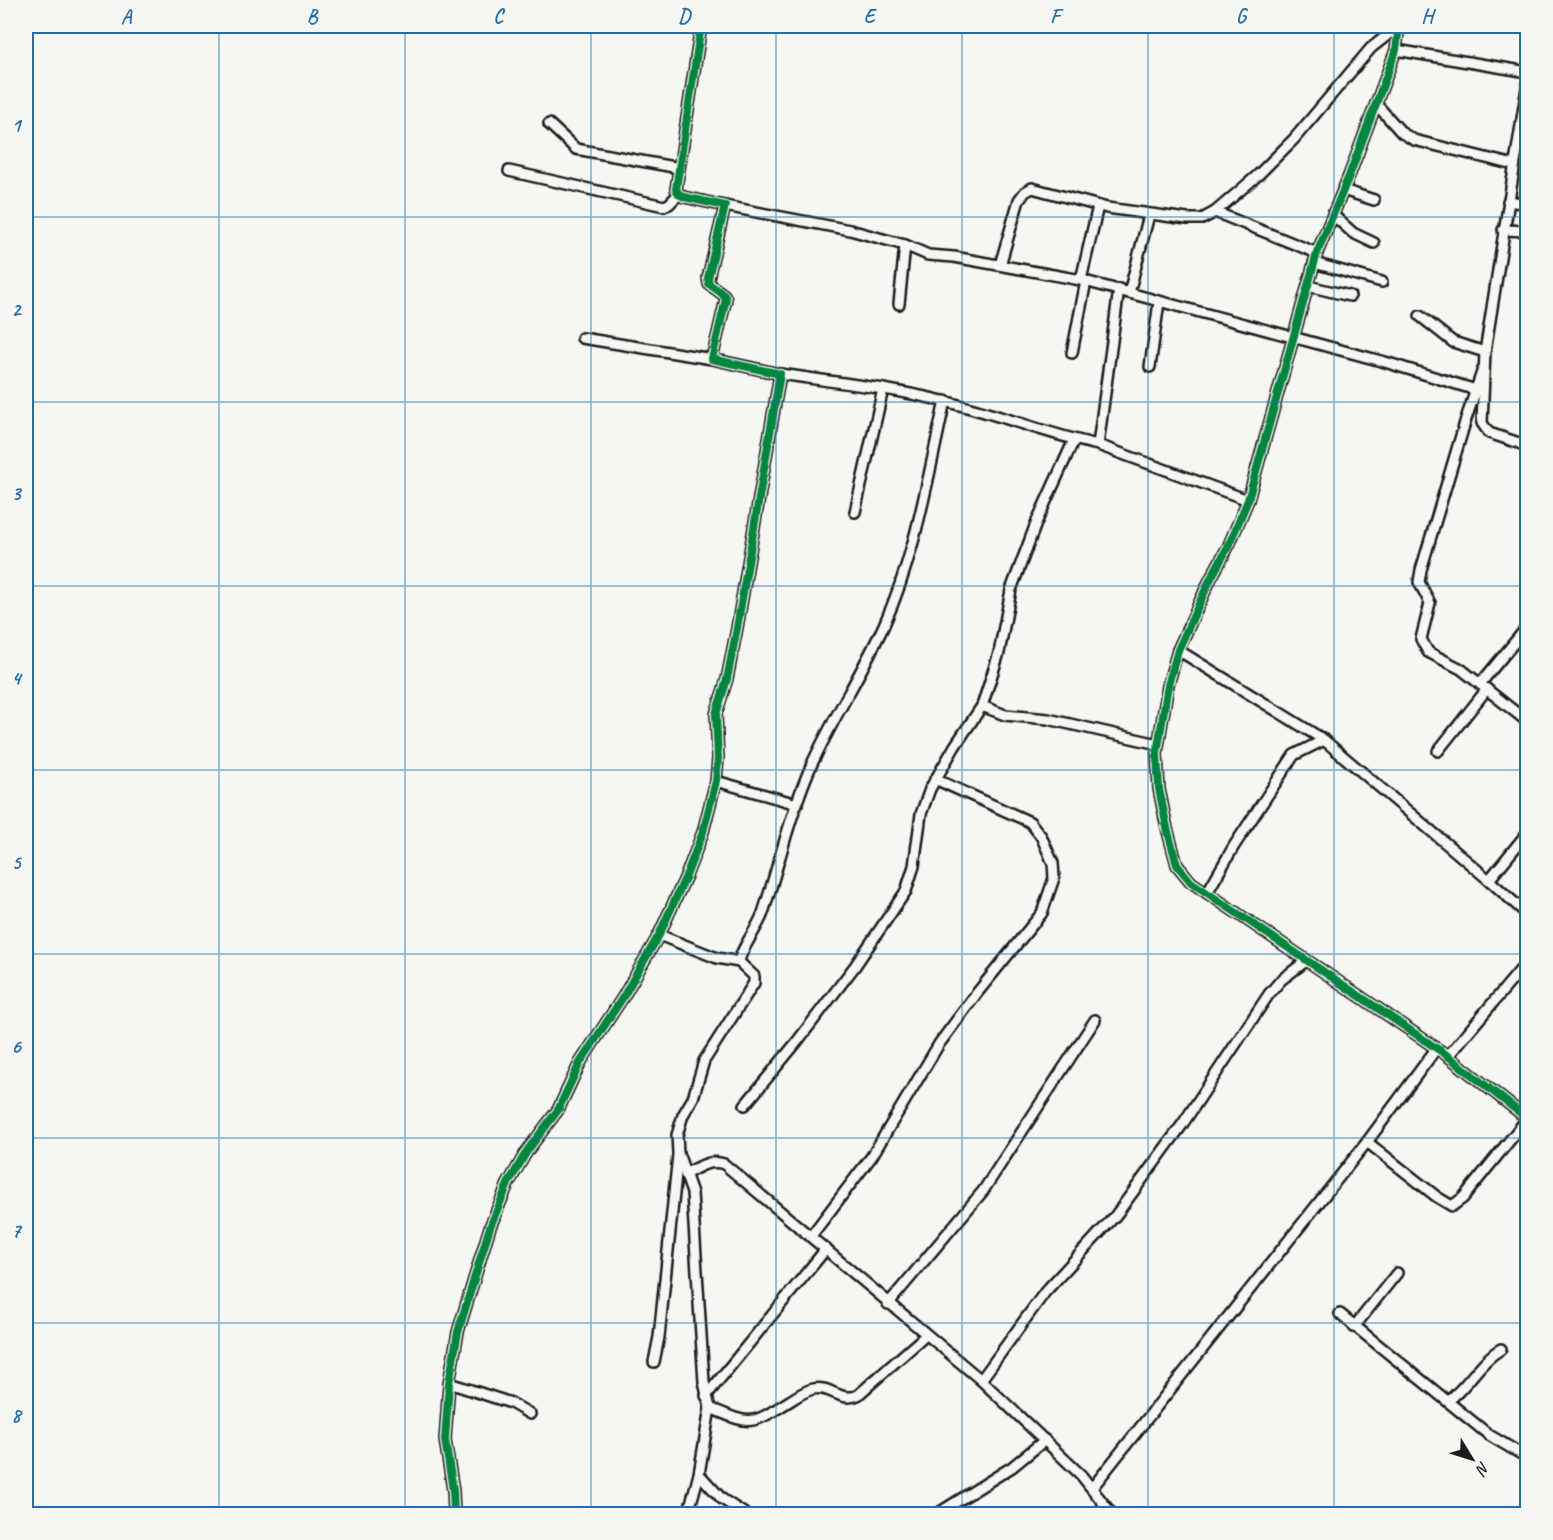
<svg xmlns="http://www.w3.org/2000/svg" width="1553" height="1540" viewBox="0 0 1553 1540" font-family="Caveat,sans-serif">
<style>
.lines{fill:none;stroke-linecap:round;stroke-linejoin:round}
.minor-casing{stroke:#1c1c1c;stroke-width:14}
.minor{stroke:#f6f6f2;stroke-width:9}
.cycleway-casing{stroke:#f6f6f2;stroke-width:11}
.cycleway{stroke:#00873e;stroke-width:8}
.grid{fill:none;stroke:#1f6fb2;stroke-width:1.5;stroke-opacity:0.55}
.neatline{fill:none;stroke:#1f6fb2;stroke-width:2}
.grid-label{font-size:20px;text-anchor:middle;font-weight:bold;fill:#1f6fb2}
</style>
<rect width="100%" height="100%" fill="#f6f6f2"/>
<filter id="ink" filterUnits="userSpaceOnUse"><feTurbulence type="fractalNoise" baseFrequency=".0167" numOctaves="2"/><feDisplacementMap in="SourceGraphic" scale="12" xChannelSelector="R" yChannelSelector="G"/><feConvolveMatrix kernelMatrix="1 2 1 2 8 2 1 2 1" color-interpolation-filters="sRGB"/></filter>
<g filter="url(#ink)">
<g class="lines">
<defs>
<g id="minor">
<path d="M1399,26L1396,50L1349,176L1317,253L1248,500L1229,545L1210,580L1178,650L1168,685L1157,753L1159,789L1167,828L1177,865L1191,882L1448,1056L1528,1119"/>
<path d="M1396,50L1528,72"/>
<path d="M1528,81L1485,352L1482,423L1489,433L1519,443L1528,448"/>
<path d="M1376,104L1402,133L1414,140L1514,165"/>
<path d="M549,124L576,149L679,168"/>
<path d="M509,171L664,206L669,204L679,194"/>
<path d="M1343,190L1374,200"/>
<path d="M1508,201L1528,204"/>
<path d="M725,206L850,230L905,245L928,255L954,257L1081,280L1098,206"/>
<path d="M1215,212L1317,253"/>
<path d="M1333,215L1353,233L1374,243"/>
<path d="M1503,230L1528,231"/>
<path d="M1314,263L1382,282"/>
<path d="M1000,265L1019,200L1025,192L1032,188L1107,208L1187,219H1202L1215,212L1258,175L1294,139L1371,48L1399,26"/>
<path d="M1081,280L1385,362L1476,390"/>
<path d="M1308,286L1350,296"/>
<path d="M1129,293L1149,215"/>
<path d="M899,304L905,245"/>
<path d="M1420,316L1453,342L1485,352"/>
<path d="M582,338L712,359"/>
<path d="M1072,353L1086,281"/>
<path d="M1150,367L1159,302"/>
<path d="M1483,369L1466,419L1421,570L1419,582L1430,603L1421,639L1428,652L1461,669L1528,722"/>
<path d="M780,374C834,382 890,388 943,401C996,413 1046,434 1098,445L1248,500"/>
<path d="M1098,445L1119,289"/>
<path d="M855,512L883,389"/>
<path d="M1178,650L1324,740L1489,880"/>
<path d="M1480,684L1528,626"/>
<path d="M982,706L1005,715L1048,719L1158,744"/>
<path d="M1438,751L1487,689"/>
<path d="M716,781L797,804"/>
<path d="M1528,832L1489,880L1528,915"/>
<path d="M1207,893L1234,846L1294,755L1324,740"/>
<path d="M659,935L717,958L739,962"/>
<path d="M1436,1049L1367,1142L1437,1197L1452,1206L1463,1198L1527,1119"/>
<path d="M1448,1056L1528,961"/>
<path d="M745,1105L796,1043L855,966L906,891L914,866L921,814L930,789L955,746L982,706L999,653L1011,590L1037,521L1074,440"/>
<path d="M687,1173C699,1167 710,1159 724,1164L981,1380L1081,1475L1112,1514"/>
<path d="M811,1236L872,1156L939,1044L977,993L1042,913L1054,878L1053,863L1041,836L1030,822L935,779"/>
<path d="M888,1304L983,1191L1095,1020"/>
<path d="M1340,1314L1489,1435L1528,1458"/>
<path d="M1354,1327L1397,1273"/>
<path d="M654,1362L659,1337L678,1155"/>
<path d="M981,1380L1045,1292L1116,1215L1182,1125L1269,994L1281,980L1306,961"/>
<path d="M449,1383L511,1403L530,1414"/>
<path d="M706,1396L826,1249"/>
<path d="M1448,1401C1468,1386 1480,1361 1501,1349"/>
<path d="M710,1408C751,1425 750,1426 788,1402C796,1397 804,1391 813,1389C830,1385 841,1403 858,1395L926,1335"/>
<path d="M1092,1488L1367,1142"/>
<path d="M454,1514L453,1490L445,1440L449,1383L458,1332L490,1227L508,1184L527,1151L558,1110L580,1063L623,997L659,935L686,876L703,832L716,781L718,758L716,714L727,679L737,628L780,374L712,359L726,299L724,295L709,284L708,278L725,206L684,197L679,194L676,189L701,26"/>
<path d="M688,1514L699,1474"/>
<path d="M745,1514L722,1499L699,1474L710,1408L704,1382L692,1193L678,1153L677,1135L683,1115L693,1098L704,1061L754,983V976L739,962C740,950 758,928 763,913C779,864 790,814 811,766C833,718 862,673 884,625C916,554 928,476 945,401"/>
<path d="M937,1514L1012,1467L1045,1440"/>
</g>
</defs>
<use href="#minor" class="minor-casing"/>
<use href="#minor" class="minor"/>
<defs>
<g id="cycleway">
<path d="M1399,26L1396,50L1349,176L1317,253L1248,500L1229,545L1210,580L1178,650L1168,685L1157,753L1159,789L1167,828L1177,865L1191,882L1448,1056L1528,1119"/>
<path d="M454,1514L453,1490L445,1440L449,1383L458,1332L490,1227L508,1184L527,1151L558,1110L580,1063L623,997L659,935L686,876L703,832L716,781L718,758L716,714L727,679L737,628L780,374L712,359L726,299L724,295L709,284L708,278L725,206L684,197L679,194L676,189L701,26"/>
</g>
</defs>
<use href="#cycleway" class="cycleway-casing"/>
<use href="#cycleway" class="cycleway"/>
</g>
</g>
<path class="grid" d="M219,26V1514M405,26V1514M591,26V1514M776,26V1514M962,26V1514M1148,26V1514M1334,26V1514M26,217H1528M26,402H1528M26,586H1528M26,770H1528M26,954H1528M26,1138H1528M26,1323H1528"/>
<rect width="1553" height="1540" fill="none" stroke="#f6f6f2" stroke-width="66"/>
<g transform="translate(1472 1459) rotate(128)" stroke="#f6f6f2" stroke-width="4.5" paint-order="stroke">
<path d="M0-4.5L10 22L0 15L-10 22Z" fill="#1c1c1c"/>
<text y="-9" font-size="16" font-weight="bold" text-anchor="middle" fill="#1c1c1c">N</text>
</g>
<rect x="33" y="33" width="1487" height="1474" class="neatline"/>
<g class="grid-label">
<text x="126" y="23">A</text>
<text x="312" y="23">B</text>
<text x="498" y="23">C</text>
<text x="684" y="23">D</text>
<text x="869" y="23">E</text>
<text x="1055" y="23">F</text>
<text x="1241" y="23">G</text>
<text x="1427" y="23">H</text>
<text x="16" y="132">1</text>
<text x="16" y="316">2</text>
<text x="16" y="500">3</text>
<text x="16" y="685">4</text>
<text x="16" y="869">5</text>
<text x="16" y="1053">6</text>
<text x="16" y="1237">7</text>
<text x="16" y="1422">8</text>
</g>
</svg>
